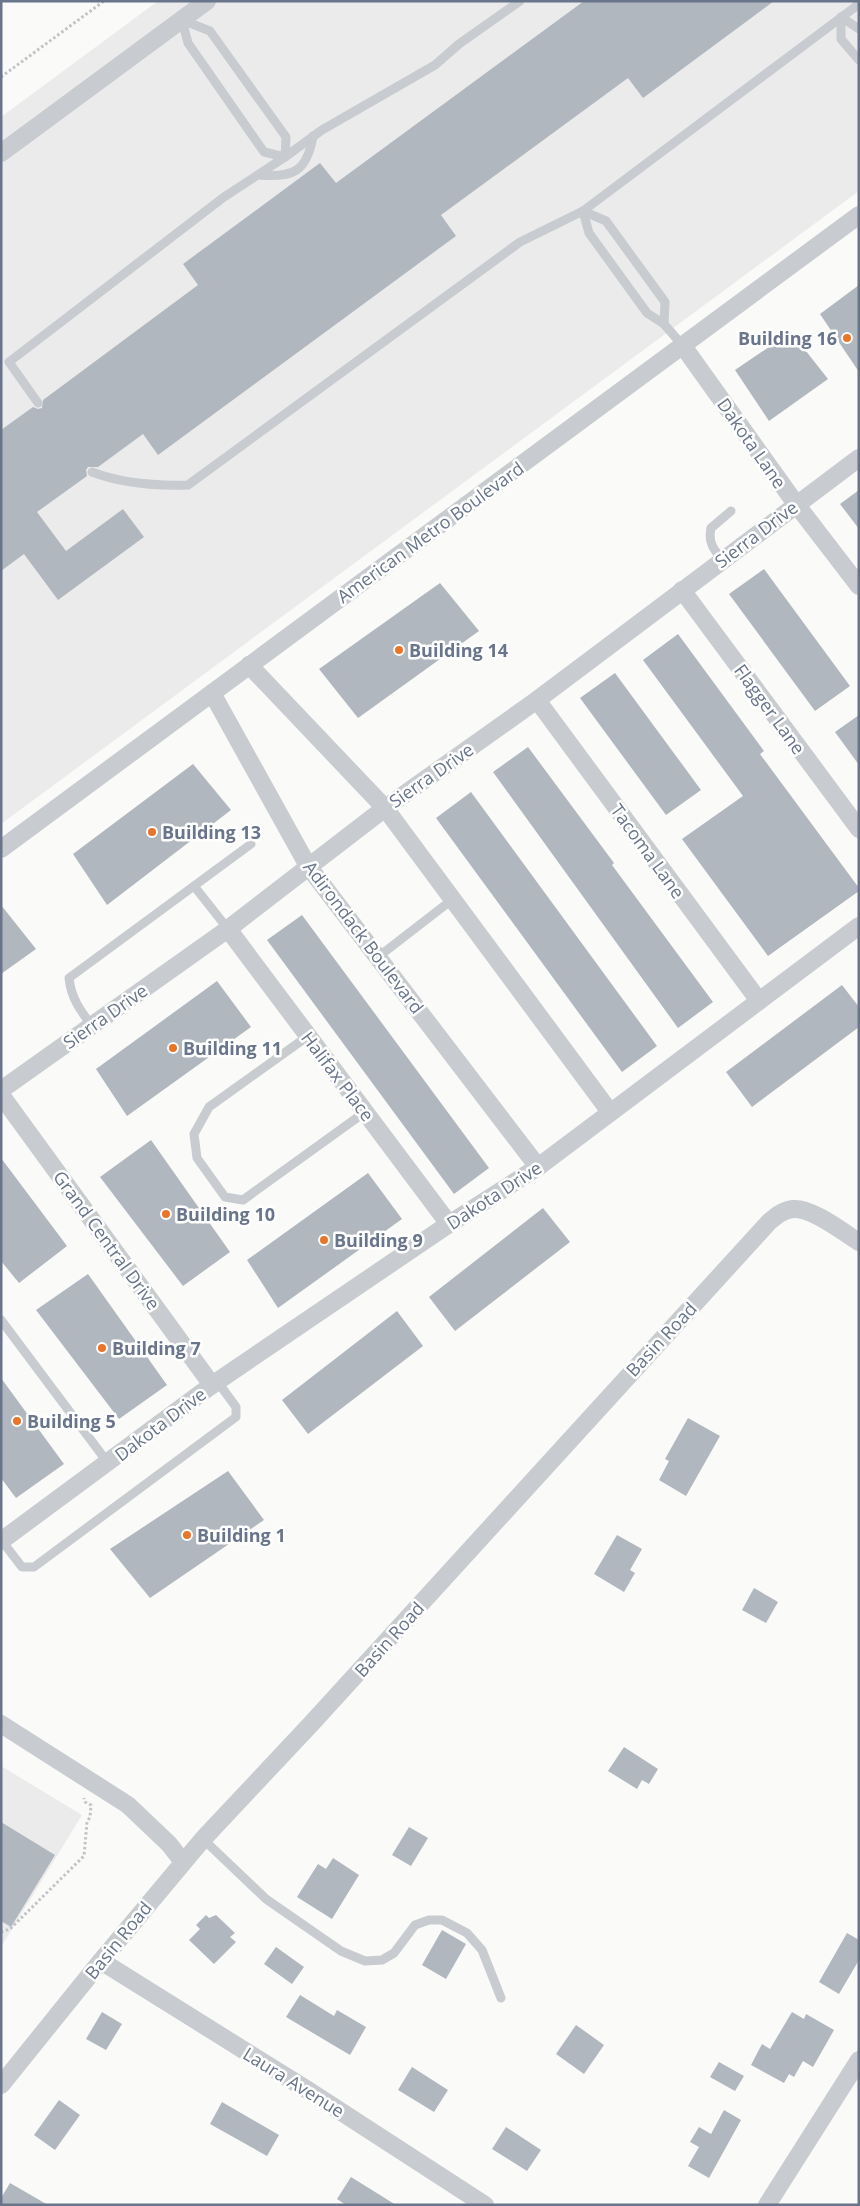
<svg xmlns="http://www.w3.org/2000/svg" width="860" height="2206" viewBox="0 0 860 2206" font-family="'Open Sans',sans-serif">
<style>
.built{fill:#ebebeb}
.building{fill:#b1b7bf}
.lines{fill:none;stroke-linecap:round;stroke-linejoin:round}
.path{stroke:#c1c3c6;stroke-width:3;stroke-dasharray:2.5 2.5;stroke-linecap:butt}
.lane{stroke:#c8cbcf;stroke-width:9}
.street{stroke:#c8cbcf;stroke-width:18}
.poi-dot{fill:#ea7528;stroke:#fff;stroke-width:2}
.labels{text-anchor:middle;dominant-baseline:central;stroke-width:5;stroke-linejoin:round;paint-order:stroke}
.poi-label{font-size:18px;font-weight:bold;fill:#68758a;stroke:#fff;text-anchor:start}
.street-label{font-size:18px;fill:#68758a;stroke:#fff}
</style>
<rect width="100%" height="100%" fill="#fafaf8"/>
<g class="built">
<path d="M158,1H859V191L1,824V117Z"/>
<path d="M1,1766L82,1815L1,1947Z"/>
</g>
<g class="building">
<path d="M584,1H774L643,98L628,78L441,215L456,236L158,455L143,434L98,467H88L86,470L87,476L37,512L66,551L123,509L144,537L58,600L24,554L1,571V430L33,407L38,409L42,408L43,400L198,285L183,264L320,163L336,183Z"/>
<path d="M859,285V372L820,314Z"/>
<path d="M791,332L828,379L769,421L735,370Z"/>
<path d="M859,490V529L840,504Z"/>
<path d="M764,569L850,686L815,711L729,594Z"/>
<path d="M440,583L479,631L358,718L319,669Z"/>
<path d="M678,634L764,751L760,754L859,888V891L768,956L682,839L743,796L643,660Z"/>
<path d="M615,673L701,790L666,815L580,698Z"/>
<path d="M859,715V765L835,732Z"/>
<path d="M528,747L614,863L612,865L713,1002L678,1028L493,772Z"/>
<path d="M193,764L231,810L107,905L73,854Z"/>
<path d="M471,792L657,1046L622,1072L436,818Z"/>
<path d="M1,905L36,949L1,974Z"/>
<path d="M302,915L489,1168L454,1194L267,940Z"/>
<path d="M217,981L251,1027L127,1116L96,1069Z"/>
<path d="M842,985L859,1007V1027L752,1107L726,1072Z"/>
<path d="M151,1140L230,1252L183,1286L100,1177Z"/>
<path d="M1,1158L67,1246L19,1283L1,1261Z"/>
<path d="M368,1173L402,1219L278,1308L247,1260Z"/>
<path d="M543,1208L570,1242L455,1331L429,1297Z"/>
<path d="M88,1274L167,1385L119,1419L36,1310Z"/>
<path d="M397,1311L423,1346L308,1434L282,1400Z"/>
<path d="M1,1378L64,1464L16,1498L1,1478Z"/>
<path d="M688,1418L720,1436L686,1496L659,1480L669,1461L665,1459Z"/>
<path d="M228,1471L264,1520L150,1598L110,1549Z"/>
<path d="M617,1535L642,1549L630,1570L635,1573L624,1592L594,1574Z"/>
<path d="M754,1588L778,1602L766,1623L742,1610Z"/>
<path d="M624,1747L658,1769L649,1784L642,1780L637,1789L608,1771Z"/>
<path d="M1,1822L55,1855L11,1927L1,1921Z"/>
<path d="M409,1827L428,1838L411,1866L392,1855Z"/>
<path d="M333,1858L359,1875L332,1919L297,1897L318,1864L326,1869Z"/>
<path d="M206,1915L209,1918L216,1915L235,1933L230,1937L236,1942L214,1964L189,1940L200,1929L196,1925Z"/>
<path d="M442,1930L466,1944L446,1979L422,1965Z"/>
<path d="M847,1933L859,1940V1960L839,1994L819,1982Z"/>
<path d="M276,1947L304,1967L292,1984L264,1964Z"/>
<path d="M300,1995L334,2016L337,2010L366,2027L350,2055L286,2017Z"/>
<path d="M102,2012L122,2024L106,2050L86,2039Z"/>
<path d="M792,2012L804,2019L806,2014L834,2030L813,2067L803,2061L794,2077L789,2074L784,2083L751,2065L762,2044L770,2049Z"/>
<path d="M576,2025L604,2045L584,2074L556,2054Z"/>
<path d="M719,2062L744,2076L735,2091L710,2077Z"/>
<path d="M412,2067L448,2090L434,2112L398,2090Z"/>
<path d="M59,2100L80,2115L55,2150L34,2135Z"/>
<path d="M222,2102L279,2135L267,2156L210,2124Z"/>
<path d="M724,2110L741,2120L709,2178L688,2166L699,2147L690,2142L699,2127L711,2134Z"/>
<path d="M506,2127L541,2150L527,2171L492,2149Z"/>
<path d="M351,2177L396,2205H346L337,2199Z"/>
<path d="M10,2183L48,2205H1V2198Z"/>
</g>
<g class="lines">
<g class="path">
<path d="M1,77L104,1"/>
<path d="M1,1932L10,1929L84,1856L87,1822L90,1817L91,1805L85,1802L84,1798"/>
</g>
<g class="lane">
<path d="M841,17V39L859,60"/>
<path d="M841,17L859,29"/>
<path d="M182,20L210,31L286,137L285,157"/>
<path d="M182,20L188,43L264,152L285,157"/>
<path d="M258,175C293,178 307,172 313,136"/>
<path d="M583,211L589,233L647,313L664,324L683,346"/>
<path d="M583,211L606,221L665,302L664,324"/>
<path d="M38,403L9,362L224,197L285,157L322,130L435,65L459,44L520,1"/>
<path d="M92,472C123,484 155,486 188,485L520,242L583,211L859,4"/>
<path d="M722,559C713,549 708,542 711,528L731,511"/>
<path d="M194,886L228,929"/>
<path d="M378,957L453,899"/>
<path d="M92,1026C80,1010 71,998 69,978L251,844"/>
<path d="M308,1036L209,1107L194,1134L197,1158L225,1197L243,1200L365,1112"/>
<path d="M1,1320L108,1463"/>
<path d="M2,1541L22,1567H34L236,1417V1407L217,1381"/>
<path d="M203,1839L266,1899L341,1951L365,1961L382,1960L394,1953L415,1925L429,1920H442L467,1933L482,1950L501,1998"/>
</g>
<g class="street">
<path d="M1,153L207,1"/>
<path d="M683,346L796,504L859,586"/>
<path d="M682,590L859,829"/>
<path d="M249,665L385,808L610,1112"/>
<path d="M212,693L308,866L538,1167"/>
<path d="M537,700L759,1001"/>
<path d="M1,849L859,215"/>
<path d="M228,929L449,1224"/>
<path d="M1,1090L228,929L385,808L537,700L859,458"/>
<path d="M1,1095L212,1385"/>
<path d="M1,1541L212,1385L449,1224L538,1167L859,926"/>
<path d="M1,1724L128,1805L169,1844L183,1862"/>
<path d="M101,1961L306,2089L485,2205"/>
<path d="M1,2085L101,1961L203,1839L311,1724L769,1222C776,1216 783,1210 793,1209C811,1207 843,1232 859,1242"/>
<path d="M767,2205L859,2060"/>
</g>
</g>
<g class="poi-dot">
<circle cx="847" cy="338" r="5"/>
<circle cx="399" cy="650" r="5"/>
<circle cx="152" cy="832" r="5"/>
<circle cx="173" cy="1048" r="5"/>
<circle cx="166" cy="1214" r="5"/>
<circle cx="324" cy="1240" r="5"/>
<circle cx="102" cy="1348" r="5"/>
<circle cx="17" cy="1421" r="5"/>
<circle cx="187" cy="1535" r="5"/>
</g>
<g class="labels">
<g class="poi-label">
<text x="837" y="338" text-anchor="end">Building 16</text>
<text x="409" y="650">Building 14</text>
<text x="162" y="832">Building 13</text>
<text x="183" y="1048">Building 11</text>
<text x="176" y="1214">Building 10</text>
<text x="334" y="1240">Building 9</text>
<text x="112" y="1348">Building 7</text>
<text x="27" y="1421">Building 5</text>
<text x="197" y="1535">Building 1</text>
</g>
<g class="street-label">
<text transform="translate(752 443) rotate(55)">Dakota Lane</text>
<text transform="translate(430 532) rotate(-36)">American Metro Boulevard</text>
<text transform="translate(756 534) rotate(-37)">Sierra Drive</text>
<text transform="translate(770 709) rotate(54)">Flagger Lane</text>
<text transform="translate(431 775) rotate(-35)">Sierra Drive</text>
<text transform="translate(648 851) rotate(54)">Tacoma Lane</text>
<text transform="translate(364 937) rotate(53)">Adirondack Boulevard</text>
<text transform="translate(105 1016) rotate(-35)">Sierra Drive</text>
<text transform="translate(338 1076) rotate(53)">Halifax Place</text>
<text transform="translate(494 1195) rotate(-33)">Dakota Drive</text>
<text transform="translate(107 1240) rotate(54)">Grand Central Drive</text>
<text transform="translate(661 1339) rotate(-47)">Basin Road</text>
<text transform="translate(160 1424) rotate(-37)">Dakota Drive</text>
<text transform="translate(389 1639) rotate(-48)">Basin Road</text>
<text transform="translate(118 1940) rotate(-51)">Basin Road</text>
<text transform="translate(294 2082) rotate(32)">Laura Avenue</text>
</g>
</g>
<rect width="860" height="2206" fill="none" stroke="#68758a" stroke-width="5"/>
</svg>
